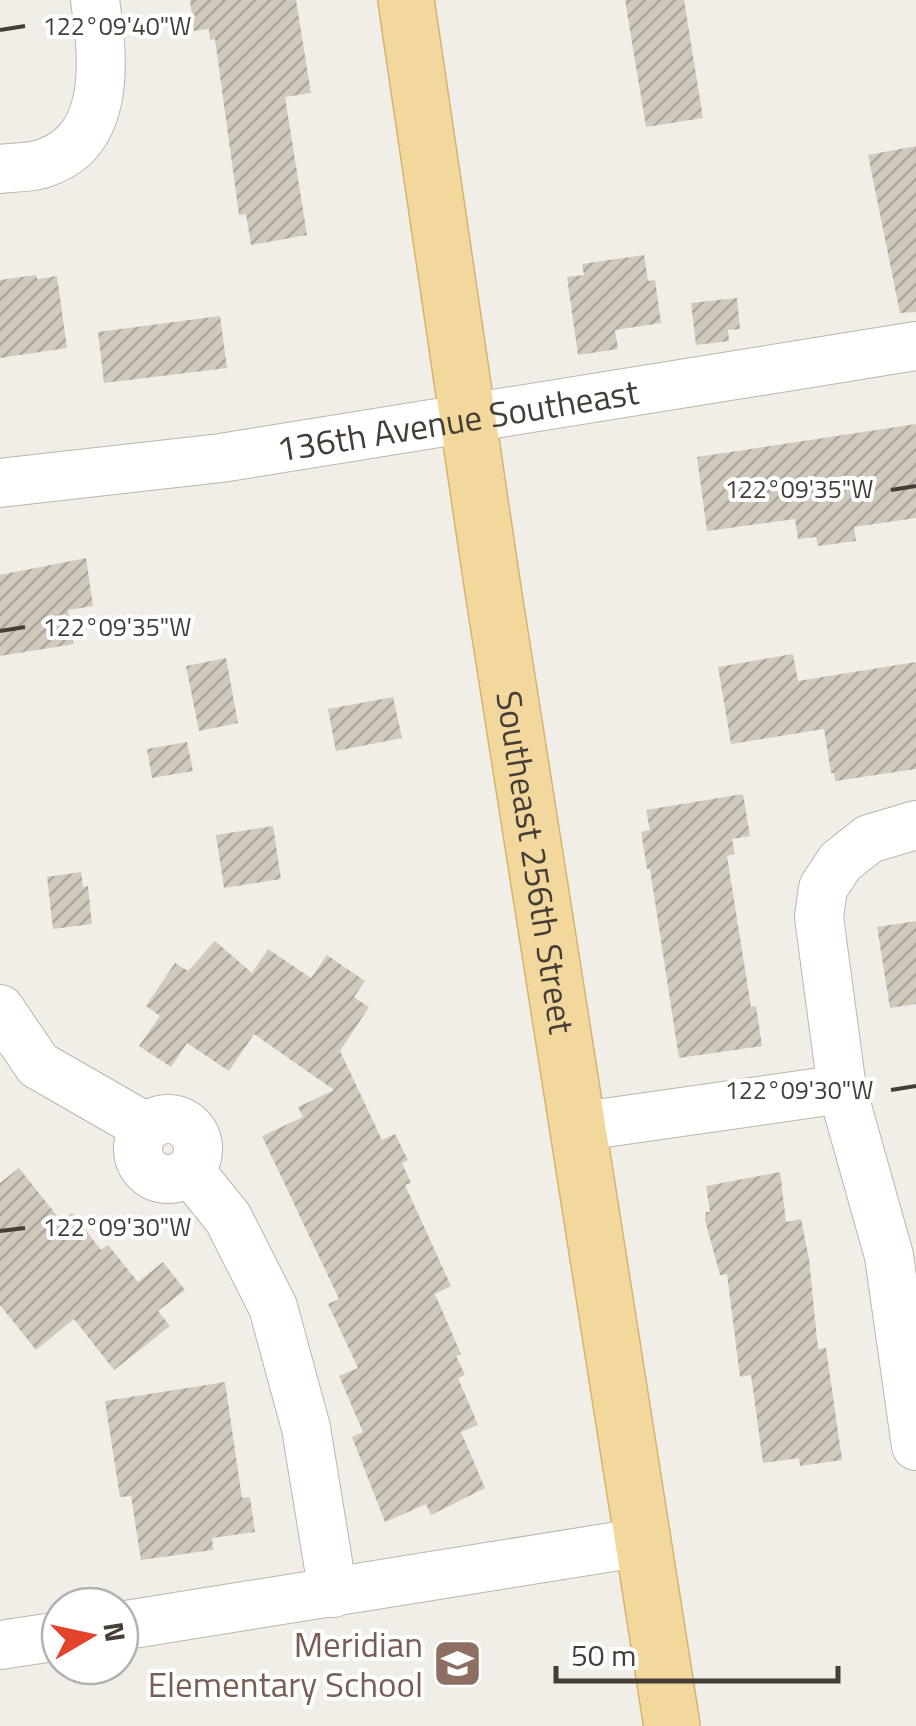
<svg xmlns="http://www.w3.org/2000/svg" width="916" height="1726" viewBox="0 0 916 1726" font-family="'Titillium Web',sans-serif">
<style>
.building{fill:url(#building-hatch)}
.lines{fill:none;stroke-linecap:round;stroke-linejoin:round}
.minor-casing{stroke:#bcb5aa;stroke-width:50}
.major-casing{stroke:#d6b470;stroke-width:58}
.minor{stroke:#fff;stroke-width:48}
.major{stroke:#f3d89e;stroke-width:55}
.ticks{fill:none;stroke:#443e37;stroke-width:4}
.labels{text-anchor:middle;dominant-baseline:central;stroke-width:8;stroke-linejoin:round;paint-order:stroke}
.street-label{font-size:35px;fill:#443e37;stroke:#fff}
.education-label{font-size:35px;fill:#785e54;stroke:#fff;text-anchor:end}
.ticks-label{font-size:25px;text-anchor:middle;fill:#443e37;stroke:#fff;stroke-width:8;stroke-linejoin:round;paint-order:stroke}
</style>
<defs>
<pattern id="building-hatch" width="6" height="6" patternUnits="userSpaceOnUse" patternTransform="scale(2.5)"><rect width="6" height="6" fill="#d2c9bd"/><path d="M-1 1l2-2M0 6l6-6M5 7l2-2" fill="none" stroke="#aca59a"/></pattern>
</defs>
<rect width="100%" height="100%" fill="#f1eee7"/>
<g class="building">
<path d="M190,0H296L311,93L285,97L307,235L251,245L246,214L239,215L215,39L210,40L209,29L194,31Z"/>
<path d="M625,0H684L703,118L646,127Z"/>
<path d="M916,146V312L900,313L868,155Z"/>
<path d="M644,255L648,281L655,280L661,323L615,330L618,349L578,355L567,277L584,275L582,264Z"/>
<path d="M36,275L37,279L57,276L67,348L0,358V280Z"/>
<path d="M737,298L740,329L728,330L729,341L696,345L691,303Z"/>
<path d="M220,316L227,368L104,383L98,332Z"/>
<path d="M916,424V518L854,527L856,541L818,546L816,537L798,539L795,519L707,531L697,457Z"/>
<path d="M86,558L93,606L68,610L74,644L0,656V575Z"/>
<path d="M793,654L798,681L916,662V769L835,781L834,773H831L824,729L731,744L718,667Z"/>
<path d="M226,658L238,723L199,731L186,666Z"/>
<path d="M393,697L402,738L336,751L328,709Z"/>
<path d="M187,742L193,771L152,778L147,749Z"/>
<path d="M743,794L750,836L732,839L735,854L727,856L751,1007L756,1006L762,1046L679,1058L650,869H647L641,832L650,830L646,810Z"/>
<path d="M273,826L281,879L224,888L216,835Z"/>
<path d="M81,872L83,887L88,886L92,924L53,929L47,877Z"/>
<path d="M916,921V1004L890,1008L877,927Z"/>
<path d="M215,941L252,973L268,949L311,978L327,955L365,981L354,997L369,1007L340,1051L382,1140L395,1134L408,1160L402,1163L411,1183L405,1185L451,1286L435,1294L461,1354L456,1356L465,1375L458,1378L478,1425L461,1432L485,1488L431,1515L426,1504L385,1522L352,1437L363,1432L339,1376L358,1368L328,1304L339,1299L262,1136L303,1117L298,1107L334,1090L254,1034L229,1071L187,1043L171,1067L139,1046L160,1016L146,1006L175,963L188,971Z"/>
<path d="M19,1168L61,1221L72,1213L101,1250L108,1245L138,1282L163,1262L185,1290L158,1311L170,1326L114,1370L74,1319L36,1350L0,1305V1183Z"/>
<path d="M780,1172L786,1222L801,1219L809,1259L818,1349L826,1348L842,1460L800,1466L799,1458L763,1463L751,1375L740,1377L727,1274L720,1275L705,1220L706,1212H710L706,1186Z"/>
<path d="M225,1382L242,1498L250,1497L255,1532L212,1538L213,1550L141,1560L131,1496L120,1497L105,1401Z"/>
</g>
<g class="lines">
<defs>
<g id="minor">
<path d="M0,169C15,167 34,168 47,162C113,138 103,54 95,0"/>
<path id="s1" d="M0,483L221,458L916,346"/>
<path d="M916,825L869,839L840,862L823,888L819,917L842,1089L889,1256L916,1446"/>
<path d="M0,1009L38,1065L146,1127"/>
<circle cx="168" cy="1149" r="30"/>
<path d="M576,1127L842,1089"/>
<path d="M190,1171L228,1218L273,1307L306,1428L333,1593"/>
<path d="M120,1626L643,1542"/>
<path d="M0,1645L60,1636"/>
</g>
<g id="major">
<path id="s2" d="M406,0L493,590L672,1726"/>
</g>
</defs>
<use href="#minor" class="minor-casing"/>
<use href="#major" class="major-casing"/>
<use href="#minor" class="minor"/>
<use href="#major" class="major"/>
</g>
<path class="ticks" d="M0,30L25,26M891,490L916,486M0,631L25,627M891,1090L916,1086M0,1231L25,1228"/>
<defs>
<symbol id="school-square" viewBox="-11 -11 22 22"><rect x="-9" y="-9" width="18" height="18" rx="4" fill="#8d6e63" stroke="#fff"/><path d="M0-5L7-2L0 1L-7-2ZM-4 1L0 2.5L4 1V4Q0 6-4 4Z" fill="#fff"/></symbol>
</defs>
<g fill-rule="evenodd">
<use href="#school-square" x="430" y="1636" width="55" height="55"/>
</g>
<g class="labels">
<g class="street-label">
<text stroke="none"><textPath href="#s1" startOffset="462">136th Avenue Southeast</textPath></text>
<text stroke="none"><textPath href="#s2" startOffset="872">Southeast 256th Street</textPath></text>
</g>
<g class="education-label">
<text x="423" y="1644">Meridian<tspan x="423" dy="40">Elementary School</tspan></text>
</g>
</g>
<g class="ticks-label">
<text x="117" y="35">122°09'40"W</text>
<text x="799" y="498">122°09'35"W</text>
<text x="117" y="636">122°09'35"W</text>
<text x="799" y="1099">122°09'30"W</text>
<text x="117" y="1236">122°09'30"W</text>
</g>
<g transform="translate(90 1636) rotate(81)"><circle r="48" fill="#ffffff" stroke="#b4b2af" stroke-width="2.5"/>
<path d="M0-8L18 38L0 25L-18 38Z" fill="#e3422d"/>
<text y="-15" font-size="28" font-weight="bold" text-anchor="middle" fill="#443e37">N</text>
</g>
<path d="M556 1666v15h282v-15" fill="none" stroke="#443e37" stroke-width="5"/>
<text x="571" y="1666" font-size="30" fill="#443e37" stroke="#ffffff" stroke-width="8" paint-order="stroke">50 m</text>
</svg>
